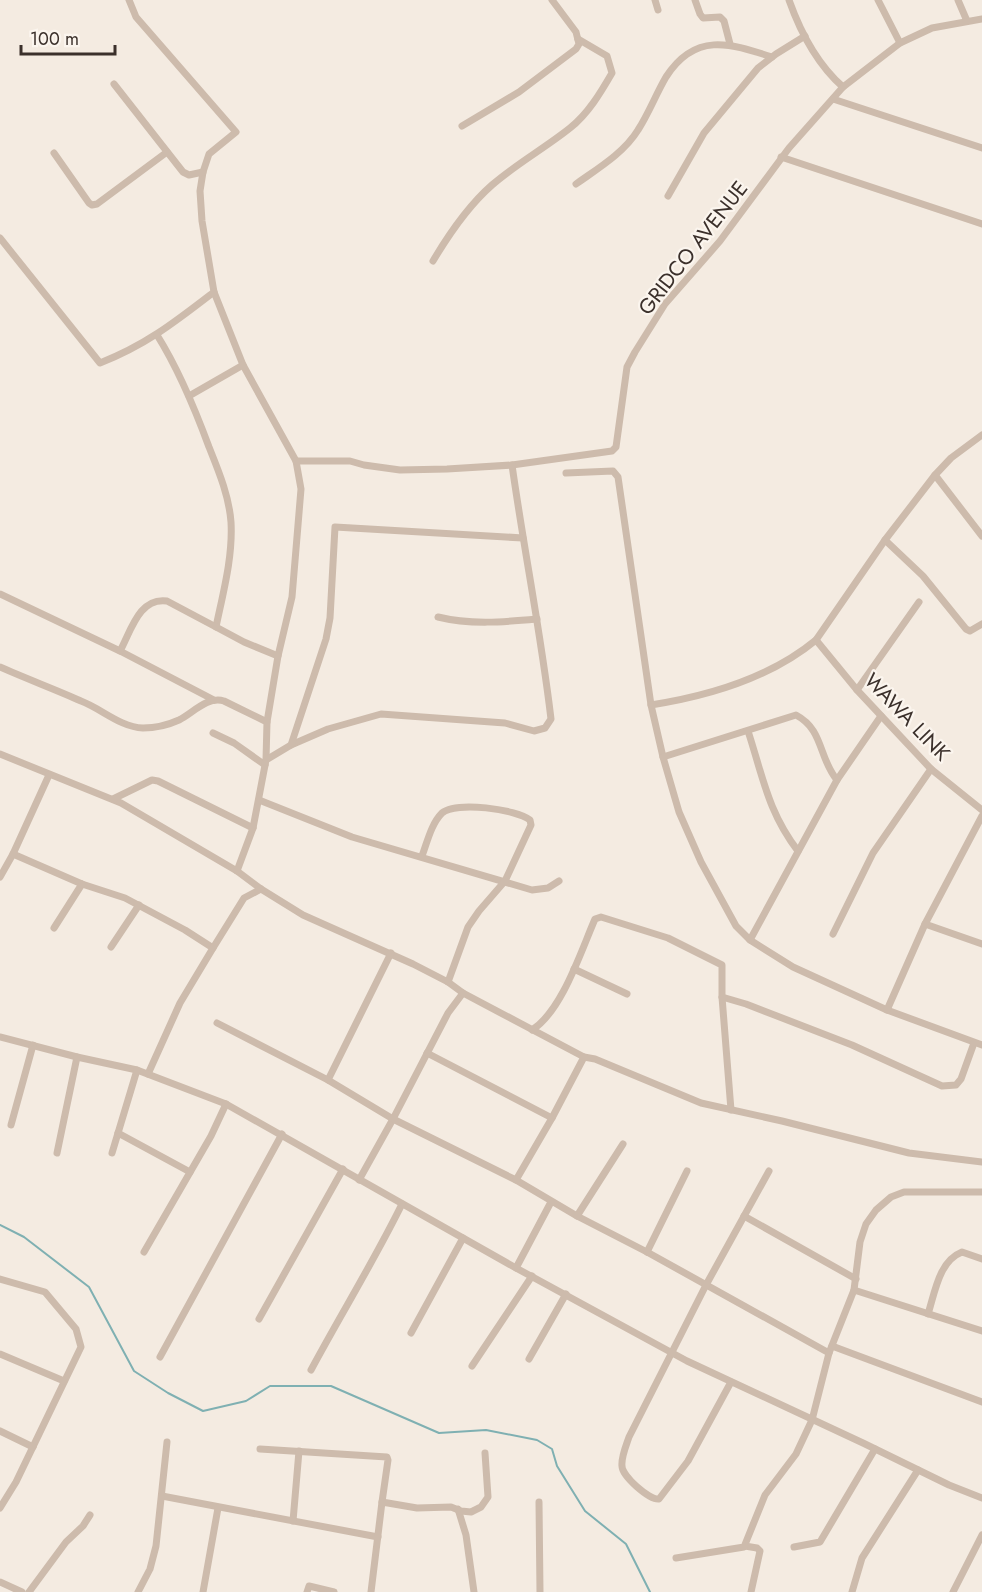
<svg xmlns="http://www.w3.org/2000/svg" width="982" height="1592" viewBox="0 0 982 1592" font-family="Jost,sans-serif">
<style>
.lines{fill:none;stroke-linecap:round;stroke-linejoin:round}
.stream{stroke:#7fb0b2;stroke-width:2}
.minor{stroke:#cdbbac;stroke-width:7}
.labels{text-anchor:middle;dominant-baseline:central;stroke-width:4.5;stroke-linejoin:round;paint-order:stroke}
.street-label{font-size:21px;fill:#3b302b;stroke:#fbf5ee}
</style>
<rect width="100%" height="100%" fill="#f4ebe1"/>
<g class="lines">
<path class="stream" d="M0,1225L24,1237L89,1287L134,1371L168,1393L203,1411L246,1401L270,1386H331L439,1433L486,1430L537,1440L552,1449L557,1466L585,1511L626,1544L650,1592"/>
<g class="minor">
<path d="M129,0L136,17L236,132L209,154L203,172L200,191L202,221L214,292L243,365L296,461L301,489L292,597L278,656L267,722"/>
<path d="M655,0L658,10"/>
<path d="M695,0L700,14L703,18L720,17L724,21L730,44"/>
<path d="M789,0C800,31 818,65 843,87"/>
<path d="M878,0L900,43"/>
<path d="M958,0L967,21"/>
<path d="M114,84L183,172L189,175L203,172"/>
<path d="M833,99L982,148"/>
<path d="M462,126L519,92L576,49L579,44L576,32L552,0"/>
<path d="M54,153L89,203L92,205L97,204L167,152"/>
<path d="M781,157L982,224"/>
<path d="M576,184C597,169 624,153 638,130C649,113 656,94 666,77C695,32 729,43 772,57"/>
<path d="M668,196L704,133L758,68L776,54L805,36"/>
<path d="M0,238L100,363C146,345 175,322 214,292"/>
<path d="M433,261C449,234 468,206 492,185C516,164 545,148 570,128C588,114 601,92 612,73L607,56L578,39"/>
<path d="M157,335C179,370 195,409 209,447C219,472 229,496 231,522C233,557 223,593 216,627L244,642L278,656"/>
<path d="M189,396L243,365"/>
<path d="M296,461H350L364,465L400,470L447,469L512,465L612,451L616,447L627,367L635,352L665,304L720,241L789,148L843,87L900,43L932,28L982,19"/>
<path d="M566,473L613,471L618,477L651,705L663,757L679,812L701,862L736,926L750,940L793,967L887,1010L982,1045"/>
<path d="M935,475L982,536"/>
<path d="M885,540L923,576L966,629L970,631L982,624"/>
<path d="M0,594L120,651L214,700"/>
<path d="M438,617C470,625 504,622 537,619"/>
<path d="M816,640L857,690L931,769L982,810"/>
<path d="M120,651C131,631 139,597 167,601L216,627"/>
<path d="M0,667C27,679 54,689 81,701C102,709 120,727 143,728C155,728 168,725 179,720C193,713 207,696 224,701L267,722L266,760"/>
<path d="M857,690L919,602"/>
<path d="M651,705C709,696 770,678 816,640L885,540L935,475L951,458L982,435"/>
<path d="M748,731C763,777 768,812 798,851"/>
<path d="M213,733L234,743L265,765"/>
<path d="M291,745L328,729L381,714L505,723L534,731L545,728L551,719C541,634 524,550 512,465"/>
<path d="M0,754L121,803L237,871L261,889L303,915L413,964L448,982L463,993L448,1013L393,1119L359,1180"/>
<path d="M663,757L796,715C824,730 818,757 837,780"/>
<path d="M113,799L152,780L158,781L253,828"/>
<path d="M259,800L352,837L532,890L548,888L559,881"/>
<path d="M13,854L82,884L125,898L185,930L213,948L180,1003L148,1074"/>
<path d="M422,856C427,843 431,824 442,813C456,801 516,809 530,820L531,825L505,881L479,911L468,927L448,982"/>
<path d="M237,871L253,828L266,760L291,745L326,639L330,618L335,527L523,538"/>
<path d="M0,877L13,854L49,775"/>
<path d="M925,924L982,944"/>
<path d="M54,928L82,884"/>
<path d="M833,934L873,853L931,769"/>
<path d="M750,940L837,780L881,716"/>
<path d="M111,947L139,905"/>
<path d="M213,948L244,898L261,889"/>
<path d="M391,953L328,1080L393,1119L516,1180L577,1216L647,1252L829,1353"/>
<path d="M574,969L627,994"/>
<path d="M463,993L584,1057L552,1118L516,1180"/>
<path d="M722,997L746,1004L852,1045L942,1086L956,1085L961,1079L974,1043"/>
<path d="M887,1010L925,924L982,816"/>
<path d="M217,1023L328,1080"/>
<path d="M532,1030C562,1011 581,951 595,919L601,917L668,938L722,965V997L731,1110"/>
<path d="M0,1037L77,1057L137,1070L226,1104L516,1268L687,1361L863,1443L949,1485L982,1498"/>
<path d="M427,1053L552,1118"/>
<path d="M584,1057L595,1059L701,1103L782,1121L909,1153L982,1162"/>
<path d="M11,1125L33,1045"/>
<path d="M118,1133L190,1172"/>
<path d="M57,1153L77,1057"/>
<path d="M112,1153L137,1070"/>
<path d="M577,1216L623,1144"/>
<path d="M744,1216L856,1279"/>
<path d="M144,1252L211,1136L226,1104"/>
<path d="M647,1252L687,1171"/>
<path d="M516,1268L551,1202"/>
<path d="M0,1279L45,1292L76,1329L81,1347L16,1482L0,1508"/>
<path d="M854,1290L982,1331"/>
<path d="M928,1314C935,1292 939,1261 962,1252L982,1259"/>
<path d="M259,1319L343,1169"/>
<path d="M411,1333L463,1238"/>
<path d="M832,1346L982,1402"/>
<path d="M0,1354L64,1381"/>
<path d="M160,1357L282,1134"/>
<path d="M529,1359L566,1294"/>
<path d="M472,1366L532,1276"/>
<path d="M311,1370C341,1314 374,1261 402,1204"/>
<path d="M731,1382L688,1461L659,1499C649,1500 622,1476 622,1466C621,1457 626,1446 629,1437L706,1285L769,1171"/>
<path d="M0,1431L33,1447"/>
<path d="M260,1449L387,1457L388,1460L382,1502"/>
<path d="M162,1496L378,1537"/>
<path d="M539,1502L540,1592"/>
<path d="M458,1509L466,1535L474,1592"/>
<path d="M293,1521L299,1451"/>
<path d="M745,1546L757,1548L760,1551L751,1592"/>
<path d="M794,1547L820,1542L875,1449"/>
<path d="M676,1558L744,1547L765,1495L796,1454L812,1420L829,1353L854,1290L860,1242L866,1224L876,1210L891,1197L904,1192H982"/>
<path d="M0,1582L22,1592"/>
<path d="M29,1592L66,1542L83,1526L90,1515"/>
<path d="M138,1592L150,1569L156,1546L167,1442"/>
<path d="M203,1592L218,1508"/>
<path d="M307,1592L309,1586L334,1592"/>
<path d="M371,1592L382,1502L417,1508L451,1507L461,1511L471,1512L481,1507L488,1497L485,1453"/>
<path d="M852,1592L862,1558L918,1470"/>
<path d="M953,1592L982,1535"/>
</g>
</g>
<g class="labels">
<g class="street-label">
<text transform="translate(693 248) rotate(-52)">GRIDCO AVENUE</text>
<text transform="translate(907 717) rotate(46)">WAWA LINK</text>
</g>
</g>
<path d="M21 45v9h94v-9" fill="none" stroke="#3b302b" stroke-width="3"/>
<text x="30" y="45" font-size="18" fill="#3b302b" stroke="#fbf5ee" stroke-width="4.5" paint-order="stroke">100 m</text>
</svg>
